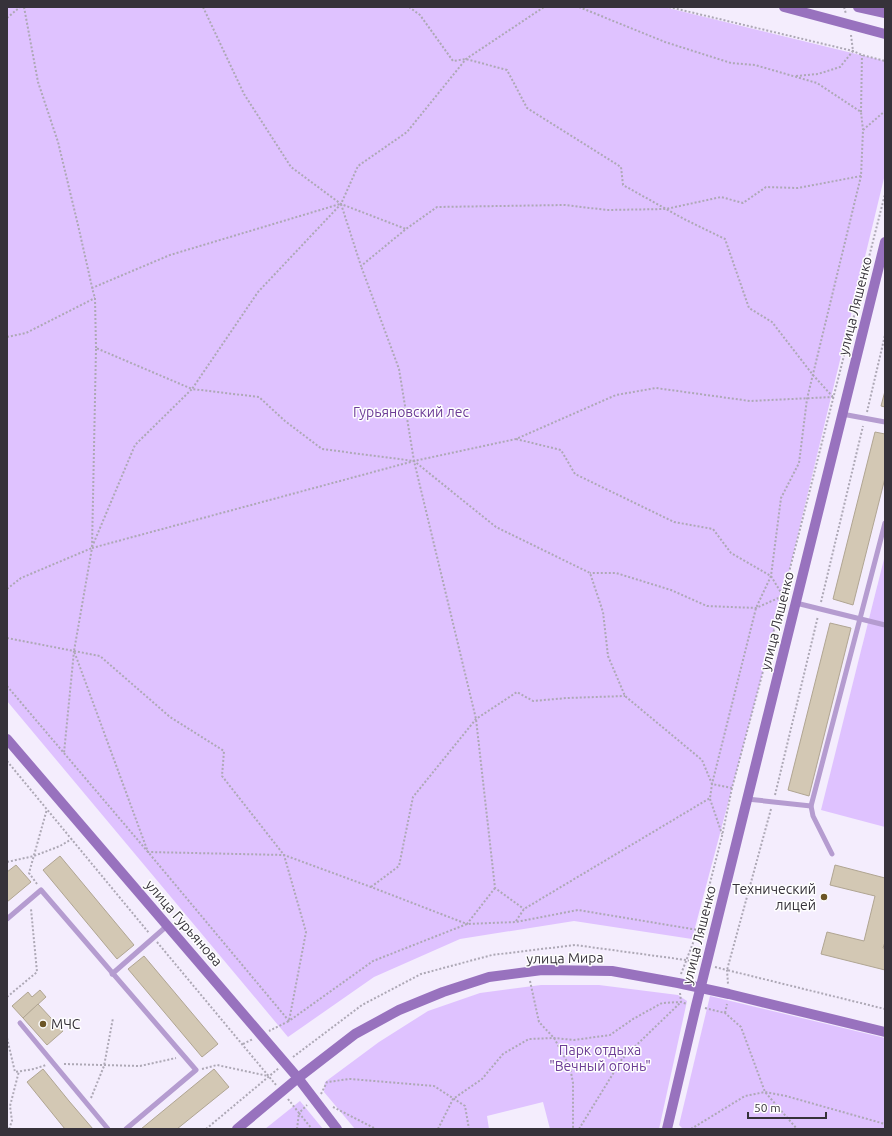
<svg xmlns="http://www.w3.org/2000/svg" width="892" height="1136" viewBox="0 0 892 1136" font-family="Ubuntu,sans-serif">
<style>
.green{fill:#dfc2ff}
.building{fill:#d3c8b4;stroke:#b0a592}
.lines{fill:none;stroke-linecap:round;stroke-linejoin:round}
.path{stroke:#ada8b5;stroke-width:2;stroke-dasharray:2 2;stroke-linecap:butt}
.lane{stroke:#b59cd0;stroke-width:5}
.secondary{stroke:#9872be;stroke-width:10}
.poi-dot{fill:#6c5525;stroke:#fefefe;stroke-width:1.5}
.labels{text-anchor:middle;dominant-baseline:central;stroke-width:3;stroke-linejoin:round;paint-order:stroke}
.street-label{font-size:14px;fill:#36323a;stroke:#fefefe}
.park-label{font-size:14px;fill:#6c3c96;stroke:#fefefe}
.poi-label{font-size:14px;fill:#36323a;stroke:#fefefe;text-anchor:end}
</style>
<rect width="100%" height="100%" fill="#f4edfd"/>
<g class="green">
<path d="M7,7H664L885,61V174L783,596L692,939L574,921L460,939L374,977L288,1037L7,701Z"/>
<path d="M885,555V827L821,810Z"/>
<path d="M541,985H599L678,995L687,1001L659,1129H550L543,1102L487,1116L489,1129H355L324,1092L325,1082L379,1042L428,1011L480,993Z"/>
<path d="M710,996L885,1038V1129H683L679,1125Z"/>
<path d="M300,1101L323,1129H265Z"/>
</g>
<g class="building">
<path d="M885,391V407L881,406Z"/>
<path d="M875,432L885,434V478L853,605L833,599Z"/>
<path d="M830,623L851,628L809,796L788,790Z"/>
<path d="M60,856L134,945L117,959L43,870Z"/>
<path d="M16,865L31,882L7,902V872Z"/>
<path d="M835,865L885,878V942L883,948H885V970L821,954L827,932L864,941L875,896L830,885Z"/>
<path d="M144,956L218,1044L202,1057L128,969Z"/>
<path d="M40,990L46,997L23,1018L12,1006L28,992L32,997Z"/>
<path d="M38,1004L63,1031L47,1045L23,1018Z"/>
<path d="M43,1069L69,1101L93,1129H65L27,1082Z"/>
<path d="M214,1069L229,1087L177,1129H141Z"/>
</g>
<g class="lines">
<g class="path">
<path d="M24,7L38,82L58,142L78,225L92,287"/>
<path d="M203,7L244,94L291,167L341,204L406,229"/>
<path d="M409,7L420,15L453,61L466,59L507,70L527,108L621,167L623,185L684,219L725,239L749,308L772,322L813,375L833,397"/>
<path d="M579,7L665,42L731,63L755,65L817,83L861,112L863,130"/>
<path d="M669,7L853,51L862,55L885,61"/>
<path d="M844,7L846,14"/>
<path d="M7,18L20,7"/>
<path d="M796,76L818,74L840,67L853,51L851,35"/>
<path d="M861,112L862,55"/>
<path d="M341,204L361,266L406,229L437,207L565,205L607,210L666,209L721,197L743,203L766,187L798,188L861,176"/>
<path d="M7,337L26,333L95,298"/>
<path d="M96,348L95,298L92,288L170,255L340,204"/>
<path d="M867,412L885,335"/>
<path d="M516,439L561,450L575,474L674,522L713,529L731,553L771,576L783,596L756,608L707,606L671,590L616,573H590"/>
<path d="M92,547L135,445L192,389L259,397L285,421L322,449L414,461L399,369L361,266"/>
<path d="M7,589L21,578L92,548L96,348L192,389L258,292L341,204L358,166L407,132L466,59L544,7"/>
<path d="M821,602L863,426"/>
<path d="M7,638L74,651L64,753"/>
<path d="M74,651L100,656L170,717L224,751L222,776L284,855L306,932L289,1021L269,1031"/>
<path d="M7,686L148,852L289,1021L373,961L467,924L516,922L578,910L698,930L722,836L732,788L783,596L885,194"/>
<path d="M7,761L149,933"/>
<path d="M732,788L712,784L702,760L625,696L608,656L603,612L590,573L496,527L414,461L516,439L616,395L656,388L750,401L833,397"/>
<path d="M775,795L818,616"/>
<path d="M710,799L722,834"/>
<path d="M771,809L727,970L885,1009"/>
<path d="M7,862L34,856L60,846L72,839"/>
<path d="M37,884L29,873L47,809"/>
<path d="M371,887L399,866L413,797L476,719L517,692L533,701L567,698L625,696"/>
<path d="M495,888L467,924L371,887L284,855L148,852L74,651L92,548L414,461L476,719L495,888L524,909"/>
<path d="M516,921L524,909L710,798L712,784L756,608L771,576L781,498L799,463L807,399L861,176L863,130L885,111"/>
<path d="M157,942L276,1085"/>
<path d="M715,967L727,970L728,984"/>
<path d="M681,974L698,930"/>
<path d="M530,981L539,1022L554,1038L570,1067L573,1083V1129"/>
<path d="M680,993L681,1002"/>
<path d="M7,997L37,972L31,909"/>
<path d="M705,1008L725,1013L741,1027L765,1092L797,1129"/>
<path d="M725,1013L727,1004"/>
<path d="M7,1038L15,1072L34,1069L46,1065"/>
<path d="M243,1044L253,1039"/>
<path d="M293,1057L362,1005L421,974L492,955L575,945L686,960L697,963"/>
<path d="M64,1064L140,1066L176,1058"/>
<path d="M202,1069L217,1065L268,1076"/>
<path d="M321,1094L327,1082L350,1079L434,1086L465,1106L469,1129"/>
<path d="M91,1098L104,1066L113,1018"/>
<path d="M288,1099L299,1113L307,1105"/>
<path d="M333,1107L376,1129"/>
<path d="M299,1113L312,1129"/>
<path d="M9,1129L12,1121L10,1106L19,1071"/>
<path d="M206,1129L279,1068"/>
<path d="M297,1129L299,1113"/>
<path d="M438,1129L453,1099L482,1079L503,1054L529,1039L554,1038L574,1040L610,1035L633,1019L662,1003L681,1002L687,1004"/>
<path d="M579,1129L622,1059L680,1003"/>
<path d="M691,1129L745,1096L765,1092L786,1096L885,1124"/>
</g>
<g class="lane">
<path d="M842,414L885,422"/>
<path d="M796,603L885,625"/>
<path d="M747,799L811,806"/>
<path d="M832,854L813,816L811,806L885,523"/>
<path d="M7,919L41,890L196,1070L126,1129"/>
<path d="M112,974L168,925"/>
<path d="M20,1023L108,1129"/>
</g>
<g class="secondary">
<path d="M784,7L885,34"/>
<path d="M858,7L885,13"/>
<path d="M7,739L298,1078L337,1129"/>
<path d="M237,1129L298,1078L355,1034L399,1010L443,992L489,977L542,970L612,971L678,983L729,994L885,1032"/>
<path d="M667,1129L696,1006L885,242"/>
</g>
</g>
<g class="poi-dot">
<circle cx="824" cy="897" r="4"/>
<circle cx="43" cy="1024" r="4"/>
</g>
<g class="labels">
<g class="street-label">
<text transform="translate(855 306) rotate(-76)">улица Ляшенко</text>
<text transform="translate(777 621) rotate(-76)">улица Ляшенко</text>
<text transform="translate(184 923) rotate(49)">улица Гурьянова</text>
<text transform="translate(699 935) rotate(-76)">улица Ляшенко</text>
<text transform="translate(565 958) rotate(-1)">улица Мира</text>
</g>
<g class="park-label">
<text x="411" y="412">Гурьяновский лес</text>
<text x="600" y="1050">Парк отдыха<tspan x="600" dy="16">"Вечный огонь"</tspan></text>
</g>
<g class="poi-label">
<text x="816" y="889">Технический<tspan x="816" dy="16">лицей</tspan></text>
<text x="51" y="1024" text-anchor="start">МЧС</text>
</g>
</g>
<rect width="892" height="1136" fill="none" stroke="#36323a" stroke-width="16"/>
<path d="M748 1112v6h78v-6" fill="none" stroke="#36323a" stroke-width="2"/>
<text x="754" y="1112" font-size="12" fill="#36323a" stroke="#fefefe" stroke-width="3" paint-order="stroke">50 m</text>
</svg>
